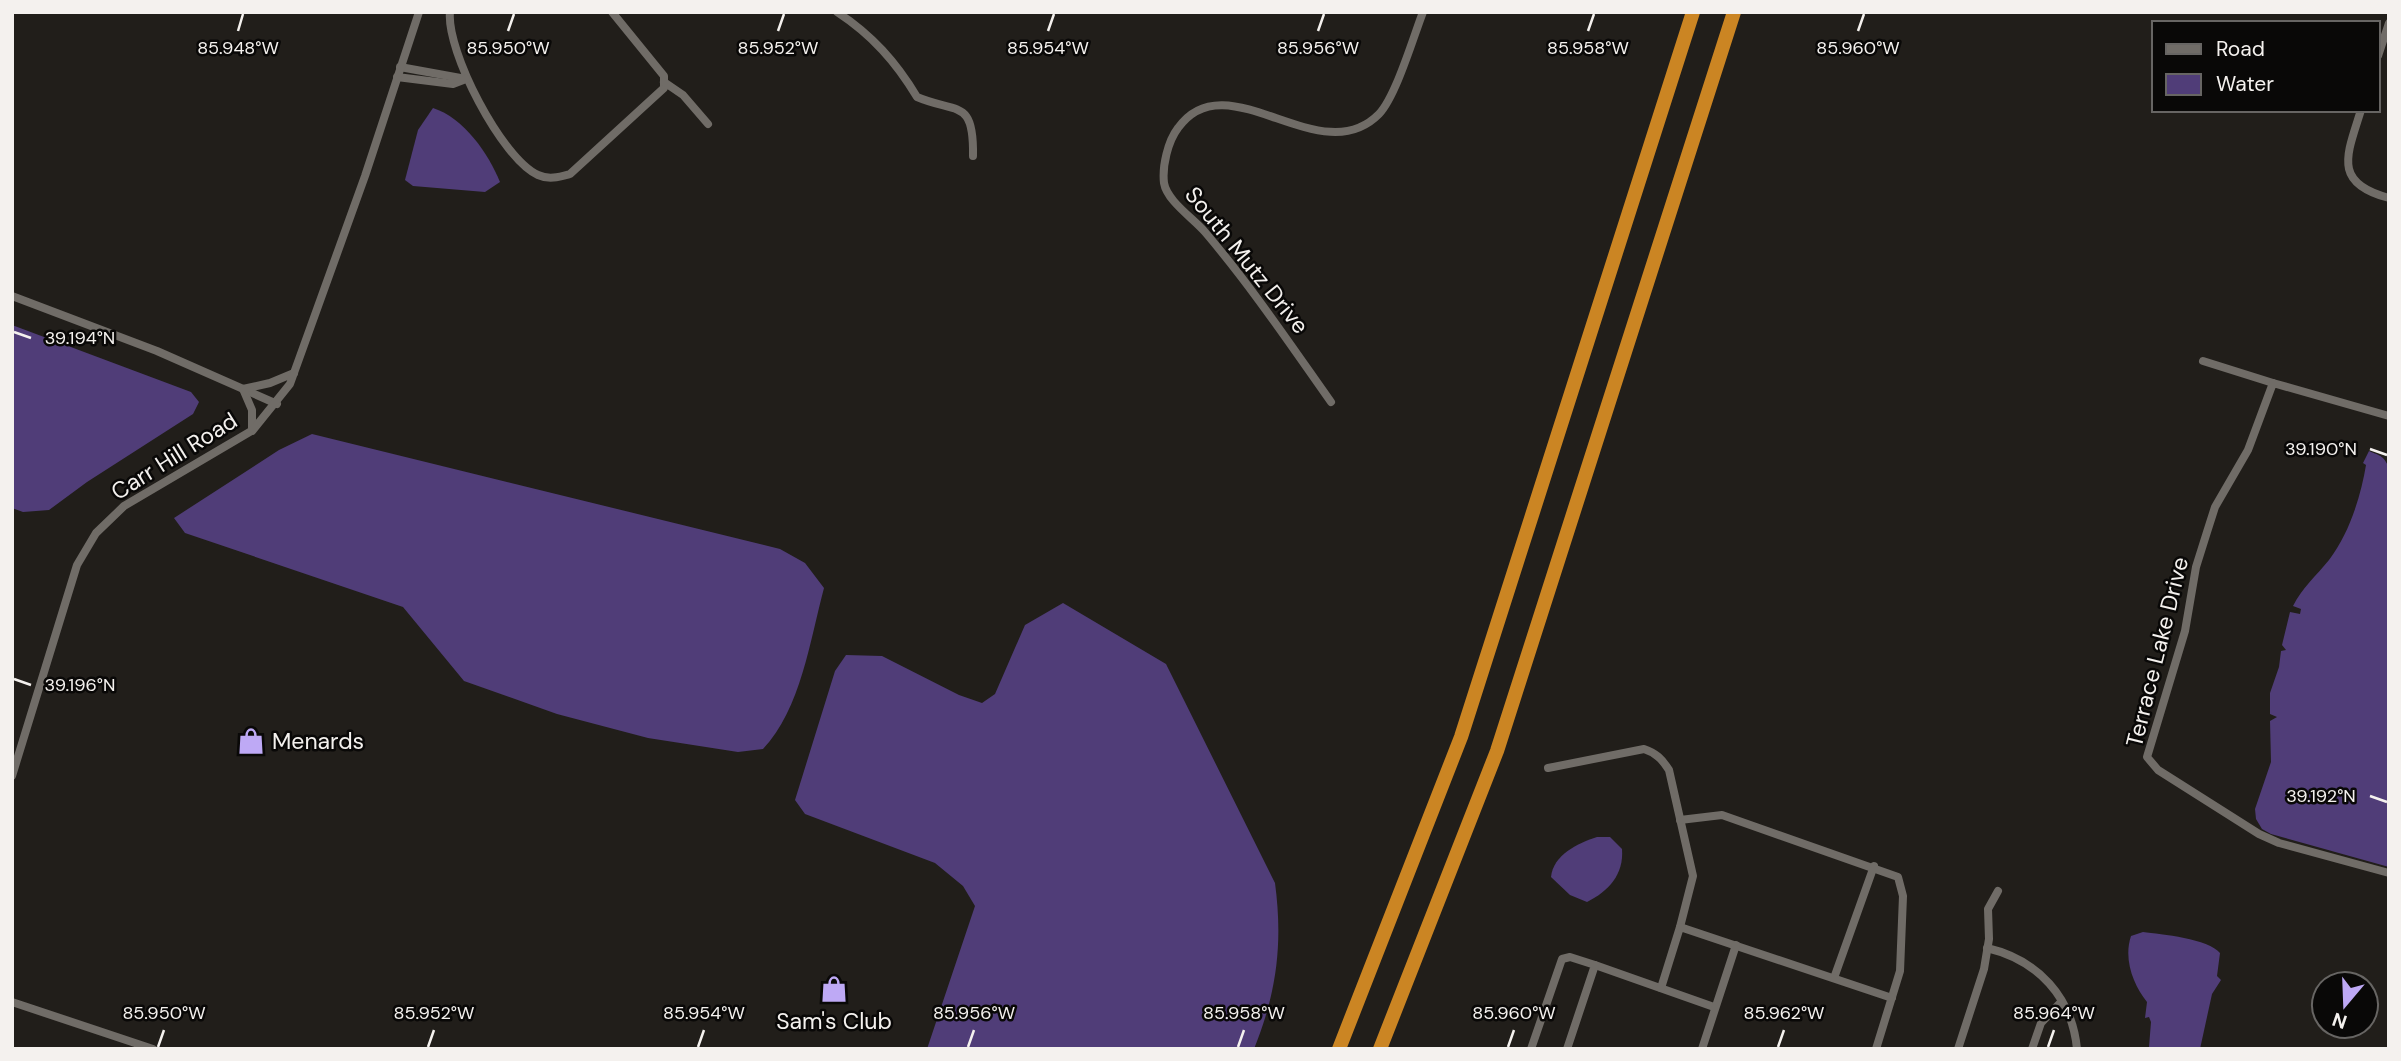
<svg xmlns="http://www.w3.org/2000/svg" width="2401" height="1061" viewBox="0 0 2401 1061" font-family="'DM Sans',sans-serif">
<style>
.water{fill:#503d78}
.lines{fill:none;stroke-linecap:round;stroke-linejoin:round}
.street{stroke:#706c67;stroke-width:8}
.highway{stroke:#cb8523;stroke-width:14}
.ticks{fill:none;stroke:#f4f1ee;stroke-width:2.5}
.labels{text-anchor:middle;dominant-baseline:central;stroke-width:5;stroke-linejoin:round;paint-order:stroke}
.street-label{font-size:23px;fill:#f4f1ee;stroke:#090807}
.poi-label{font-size:23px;fill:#f4f1ee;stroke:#090807;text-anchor:start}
.ticks-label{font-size:18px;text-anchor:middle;fill:#f4f1ee;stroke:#090807;stroke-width:5;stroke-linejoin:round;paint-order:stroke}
</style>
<rect width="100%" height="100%" fill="#211e1a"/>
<g class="water">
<path d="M433,108C464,118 488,153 500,182L485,192L413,186L405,180L418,130Z"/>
<path d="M12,325L191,392L199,402L193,414L87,482L49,510L23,512L12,508Z"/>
<path d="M312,434L780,549L805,563L824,588C810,640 801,709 763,749L738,752L648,738L557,714L464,681L403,607L185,533L174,518L279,450Z"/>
<path d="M2369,451C2381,456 2384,456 2389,468V867L2271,834L2262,829L2256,819L2255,809L2271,762L2270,721L2277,717L2270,714V693L2279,667L2281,651L2286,650L2282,645L2290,612L2300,614L2301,609L2293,606C2302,588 2316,576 2329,560C2349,534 2361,496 2366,465L2363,463Z"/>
<path d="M1063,603L1166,664L1275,883C1283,943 1277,992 1254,1049H927L975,906L963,886L935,863L805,814L795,800L835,671L846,655L882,656L959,695L982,703L995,694L1025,625Z"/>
<path d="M1597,837H1610L1622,849C1624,874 1609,891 1587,902L1570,895L1551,877C1553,855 1578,843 1597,837Z"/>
<path d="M2143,932C2161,934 2209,939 2220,953L2217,976L2221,980L2212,994L2200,1049L2149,1047L2151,1022L2149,1017L2145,1018L2147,1002C2134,986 2123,960 2131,936Z"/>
</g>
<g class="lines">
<g class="street">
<path d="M450,12C446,51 502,159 538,175C549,180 559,177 570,174L664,88V76L612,12"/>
<path d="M837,12C872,35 896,62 917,97C957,114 974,98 973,156"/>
<path d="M2378,56L2389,23"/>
<path d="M400,67L466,79"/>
<path d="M397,77L453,84L466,79"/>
<path d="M664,82L683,95L708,124"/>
<path d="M2361,110C2347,155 2332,183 2389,198"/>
<path d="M12,296L157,351L277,404"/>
<path d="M2203,361L2273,383"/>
<path d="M1331,402C1290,344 1251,286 1205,232C1193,218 1167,201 1164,183C1162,166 1168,141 1178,128C1227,59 1320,174 1379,114C1396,96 1413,38 1423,12"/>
<path d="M2389,416L2273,383L2248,450L2215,507L2207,532L2196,567L2185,631L2147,757L2158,770L2259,834L2279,843L2389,873"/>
<path d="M252,431V410L243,389L270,383L294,373"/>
<path d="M1548,768L1644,749C1656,753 1662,759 1669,770L1693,876L1680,927"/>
<path d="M12,776L77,565L96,533L124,506L253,430L290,384L365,176L419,12"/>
<path d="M1680,820L1722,815L1898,877L1903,896L1900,971L1876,1049"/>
<path d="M1987,948C2038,960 2072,997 2077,1049"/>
<path d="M1595,965L1714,1007"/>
<path d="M1834,978L1874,866"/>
<path d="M1661,988L1680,927L1892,998"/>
<path d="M12,1002L153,1049"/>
<path d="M1531,1049L1562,959L1570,957L1595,965L1567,1049"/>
<path d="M1702,1049L1736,945"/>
<path d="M1958,1049L1984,969L1989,939L1988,909L1998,891"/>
<path d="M2032,1049L2041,1023L2061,1002"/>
</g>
<g class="highway">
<path d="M1339,1049L1461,737L1693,12"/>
<path d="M1380,1049L1497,751L1734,12"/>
</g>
</g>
<path class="ticks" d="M238,31L243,14M508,31L514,14M778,31L784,14M1048,31L1054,14M1318,31L1324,14M1588,31L1594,14M1858,31L1864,14M14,332L31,338M2370,449L2387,455M14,679L31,685M2370,796L2387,802M158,1047L164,1030M428,1047L434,1030M698,1047L704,1030M968,1047L974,1030M1238,1047L1244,1030M1508,1047L1514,1030M1778,1047L1784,1030M2048,1047L2054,1030"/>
<defs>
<symbol id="shop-bare" viewBox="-9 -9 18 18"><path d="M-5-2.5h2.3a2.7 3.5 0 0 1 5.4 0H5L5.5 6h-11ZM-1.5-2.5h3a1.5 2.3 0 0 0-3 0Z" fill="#bea9f5" stroke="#090807" stroke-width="2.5" paint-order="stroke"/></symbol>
</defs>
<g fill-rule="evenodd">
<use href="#shop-bare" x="232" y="722" width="38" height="38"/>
<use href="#shop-bare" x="815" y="970" width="38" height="38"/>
</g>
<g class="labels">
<g class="street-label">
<text transform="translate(1247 260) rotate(51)">South Mutz Drive</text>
<text transform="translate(174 456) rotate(-32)">Carr Hill Road</text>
<text transform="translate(2157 652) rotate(-76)">Terrace Lake Drive</text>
</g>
<g class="poi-label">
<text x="272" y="741">Menards</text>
<text x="834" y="1021" text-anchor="middle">Sam's Club</text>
</g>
</g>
<g class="ticks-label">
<text x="238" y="54">85.948°W</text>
<text x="508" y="54">85.950°W</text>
<text x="778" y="54">85.952°W</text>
<text x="1048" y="54">85.954°W</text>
<text x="1318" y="54">85.956°W</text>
<text x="1588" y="54">85.958°W</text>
<text x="1858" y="54">85.960°W</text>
<text x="80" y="344">39.194°N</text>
<text x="2321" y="455">39.190°N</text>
<text x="80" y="691">39.196°N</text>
<text x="2321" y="802">39.192°N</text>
<text x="164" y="1019">85.950°W</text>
<text x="434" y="1019">85.952°W</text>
<text x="704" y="1019">85.954°W</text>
<text x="974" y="1019">85.956°W</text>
<text x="1244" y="1019">85.958°W</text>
<text x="1514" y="1019">85.960°W</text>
<text x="1784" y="1019">85.962°W</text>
<text x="2054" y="1019">85.964°W</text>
</g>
<rect width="2401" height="1061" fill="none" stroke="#f4f1ee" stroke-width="28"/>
<rect x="2152" y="21" width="228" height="91" fill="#090807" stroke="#676563" stroke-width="2"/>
<rect x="2166" y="44" width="35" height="10" fill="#706c67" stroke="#676563" stroke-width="2"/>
<text x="2216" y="56" font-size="21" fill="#f4f1ee">Road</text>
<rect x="2166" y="74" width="35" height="21" fill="#503d78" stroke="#676563" stroke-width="2"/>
<text x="2216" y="91" font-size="21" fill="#f4f1ee">Water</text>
<g transform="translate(2345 1005) rotate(199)"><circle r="33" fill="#090807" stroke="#676563" stroke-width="2"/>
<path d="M0-5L12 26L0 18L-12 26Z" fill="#bea9f5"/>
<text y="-10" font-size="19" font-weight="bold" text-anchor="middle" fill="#f4f1ee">N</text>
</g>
</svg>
